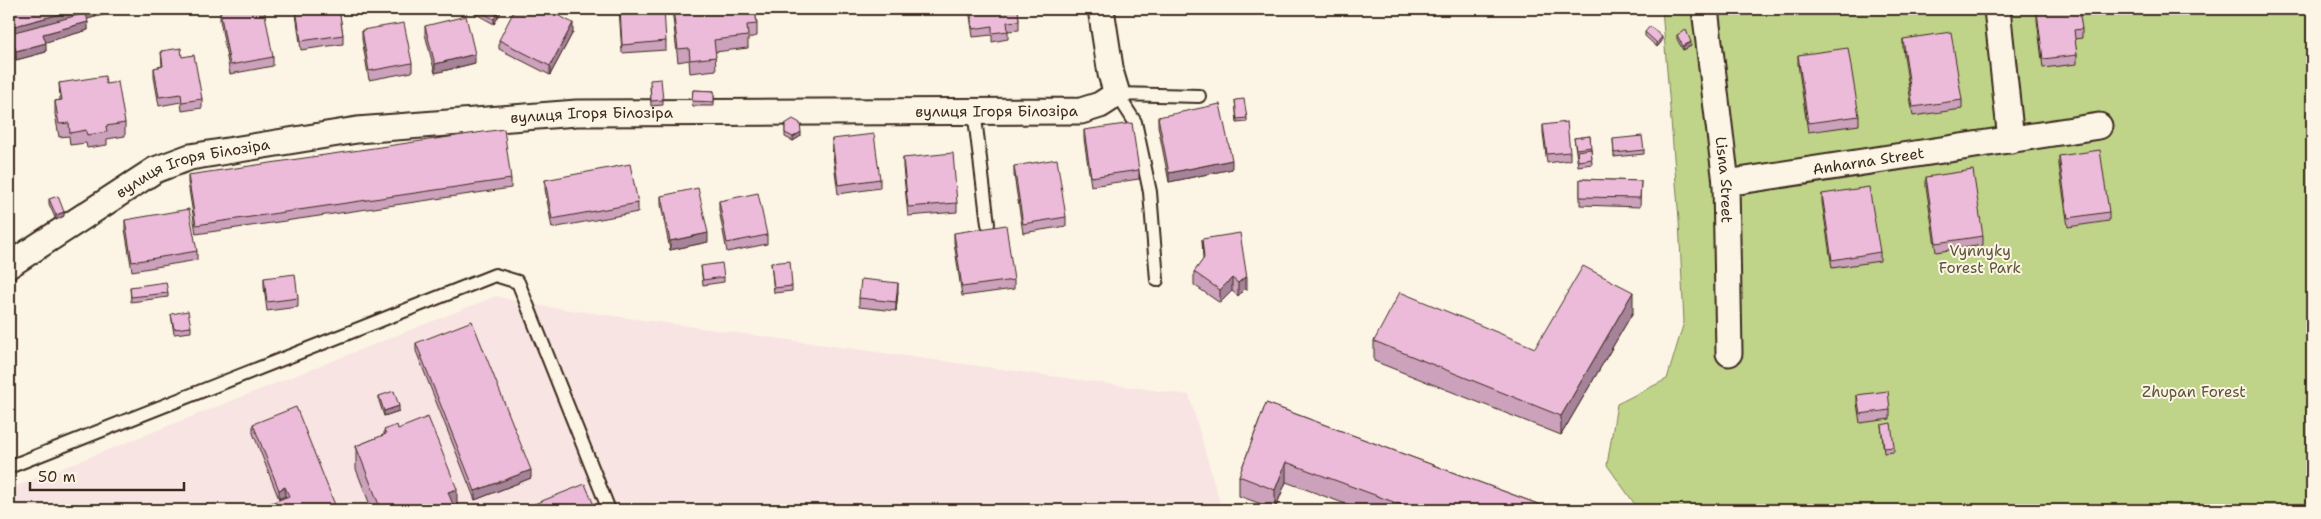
<svg xmlns="http://www.w3.org/2000/svg" width="2321" height="519" viewBox="0 0 2321 519" font-family="'Shantell Sans',sans-serif">
<style>
.built{fill:#f8e4e2}
.green{fill:#bfd489;stroke:#7d7f54}
.lines{fill:none;stroke-linecap:round;stroke-linejoin:round}
.lane-casing{stroke:#3b2a1e;stroke-width:16}
.street-casing{stroke:#3b2a1e;stroke-width:29}
.lane{stroke:#fcf5e5;stroke-width:12}
.street{stroke:#fcf5e5;stroke-width:25}
.wall{fill:#cca1bb;stroke:#3b2a1e}
.shaded-wall{fill:#a68399;stroke:#3b2a1e}
.building{fill:#edbbda;stroke:#3b2a1e}
.labels{text-anchor:middle;dominant-baseline:central;stroke-width:4;stroke-linejoin:round;paint-order:stroke}
.street-label{font-size:15px;fill:#3b2a1e;stroke:#fcf5e5}
.park-label{font-size:15px;fill:#5c5439;stroke:#fcf5e5}
</style>
<rect width="100%" height="100%" fill="#fcf5e5"/>
<filter id="ink" filterUnits="userSpaceOnUse"><feTurbulence type="fractalNoise" baseFrequency=".02" numOctaves="2"/><feDisplacementMap in="SourceGraphic" scale="10" xChannelSelector="R" yChannelSelector="G"/><feConvolveMatrix kernelMatrix="1 2 1 2 8 2 1 2 1" color-interpolation-filters="sRGB"/></filter>
<g filter="url(#ink)">
<path class="built" d="M496,296L527,304L1189,395L1222,510H9V489Z"/>
<path class="green" d="M1662,9H2312V510H1639L1607,465L1617,404L1667,379L1684,322L1679,220Z"/>
<g class="lines">
<defs>
<g id="lane">
<path d="M974,110L988,224"/>
<path d="M1157,280L1150,192L1135,122L1117,94L1199,96"/>
<path d="M9,467L495,275L518,282L609,510"/>
</g>
<g id="street">
<path id="s1" d="M1705,9L1726,183L1729,353"/>
<path d="M1997,9L2011,140"/>
<path id="s2" d="M1726,183L2099,126"/>
<path id="s3" d="M9,265L155,170L190,157L357,130L577,113L1081,111L1100,105L1117,94L1111,74L1101,9"/>
</g>
</defs>
<use href="#lane" class="lane-casing"/>
<use href="#street" class="street-casing"/>
<use href="#lane" class="lane"/>
<use href="#street" class="street"/>
</g>
<g class="wall">
<path d="M9,9H110V13L87,19L88,30L45,42L46,52L16,60L9,33Z"/>
<path d="M296,9H339L343,35V44L301,50L296,14Z"/>
<path d="M467,9H501V12L494,24Z"/>
<path d="M619,9L666,41V50L622,53Z"/>
<path d="M672,9H755L757,24V36L748,38V48L715,52L716,70L690,73L689,60L678,62Z"/>
<path d="M969,9H1018L1019,21V30L1008,31V39L992,42V35L973,37Z"/>
<path d="M220,11L273,57V66L230,74L220,20Z"/>
<path d="M2037,12L2082,29V38L2075,39L2077,55V64L2043,68L2037,20Z"/>
<path d="M425,26L475,63L435,73L425,34Z"/>
<path d="M362,30L412,63V72L369,80L362,39Z"/>
<path d="M573,32L550,75L499,49V40Z"/>
<path d="M1645,32L1662,41L1657,47L1645,36Z"/>
<path d="M1677,35L1691,46L1683,50L1677,39Z"/>
<path d="M1903,39L1962,100V109L1913,116L1903,48Z"/>
<path d="M161,51L182,57L202,99V108L182,111L181,102L159,106L154,77V68L162,66Z"/>
<path d="M1798,55L1859,116V125L1808,132L1798,64Z"/>
<path d="M59,83L106,84L125,123V136L107,139V145L87,148L86,143L70,145L69,136L59,137L55,114V101L60,100Z"/>
<path d="M650,84L663,100V105L651,106Z"/>
<path d="M693,90L714,91V106H692Z"/>
<path d="M1235,100L1247,118V122L1237,123Z"/>
<path d="M1158,117L1232,169L1169,182L1158,126Z"/>
<path d="M785,124L801,136L793,141L785,137Z"/>
<path d="M1543,125L1570,152V160L1547,163L1543,133Z"/>
<path d="M1084,130L1139,170V179L1091,186L1084,139Z"/>
<path d="M1590,136L1592,164L1578,166L1574,138Z"/>
<path d="M832,139L880,179V188L838,194L832,148Z"/>
<path d="M1613,139L1644,150V154L1614,157Z"/>
<path d="M2059,156L2109,212V221L2068,227L2059,165Z"/>
<path d="M903,158L957,203V212L908,216L903,167Z"/>
<path d="M1014,166L1066,217V226L1023,233L1014,175Z"/>
<path d="M188,175L511,179V188L196,234L188,183Z"/>
<path d="M1926,177L1983,236V245L1936,252L1926,186Z"/>
<path d="M1580,179L1641,181L1640,207L1580,205Z"/>
<path d="M545,180L638,203V212L552,228L545,189Z"/>
<path d="M1822,194L1880,252V261L1832,268L1822,202Z"/>
<path d="M661,196L708,242L670,250L661,205Z"/>
<path d="M49,199L64,216L56,220L49,204Z"/>
<path d="M719,201L767,235V244L727,252L719,210Z"/>
<path d="M125,220L197,251V260L132,271L125,229Z"/>
<path d="M954,233L1014,280V289L962,296L954,242Z"/>
<path d="M1202,239L1247,278V290L1245,289L1238,296L1232,291L1220,303L1194,285V272L1203,260Z"/>
<path d="M771,263L792,286V291L774,293Z"/>
<path d="M701,266L724,277V282L703,285Z"/>
<path d="M264,278L298,298V307L267,311L264,287Z"/>
<path d="M130,287L168,293V297L131,302Z"/>
<path d="M898,292L896,311L859,307V298Z"/>
<path d="M1633,312L1561,435L1374,361V341L1535,348Z"/>
<path d="M171,314L191,327V332L174,334Z"/>
<path d="M416,343L531,478L475,500L416,351Z"/>
<path d="M1857,395L1890,410V419L1860,423L1857,403Z"/>
<path d="M379,396L399,411L384,416L379,401Z"/>
<path d="M1266,403L1554,510H1362L1286,482L1275,509L1239,496V476Z"/>
<path d="M253,424L337,510L286,497L285,496L279,499L253,433Z"/>
<path d="M1881,425L1894,447V452L1884,453Z"/>
<path d="M398,429L457,510H372L356,469V446L384,435V430Z"/>
</g>
<g class="shaded-wall">
<path d="M79,9H110V13L13,39L11,33V40V27Z"/>
<path d="M500,9H501V12L494,24V19Z"/>
<path d="M88,22V30L43,43V34Z"/>
<path d="M573,23V32L550,75V66Z"/>
<path d="M1662,37V41L1657,47V43Z"/>
<path d="M1691,42V46L1683,50V46Z"/>
<path d="M46,43V52L16,60V51Z"/>
<path d="M475,54V63L435,73V64Z"/>
<path d="M801,132V136L793,141V137Z"/>
<path d="M1232,160V169L1169,182V173Z"/>
<path d="M64,212V216L56,220V215Z"/>
<path d="M708,233V242L670,250V241Z"/>
<path d="M1245,277V289L1238,296V283Z"/>
<path d="M1232,278V291L1220,303V290Z"/>
<path d="M898,283V292L896,311V302Z"/>
<path d="M1633,292V312L1561,435V416Z"/>
<path d="M399,406V411L384,416V411Z"/>
<path d="M1286,462V482L1275,509V490Z"/>
<path d="M531,470V478L475,500V491Z"/>
<path d="M285,487V496L279,499V490Z"/>
<path d="M457,489V510H448V492Z"/>
</g>
<g class="building">
<path d="M9,9H79L11,27L9,21Z"/>
<path d="M232,9H264L273,57L230,65L220,11Z"/>
<path d="M296,9H339L343,35L301,41Z"/>
<path d="M475,9H500L494,19Z"/>
<path d="M515,9H546L573,23L550,66L499,40Z"/>
<path d="M620,9H664L666,41L622,45Z"/>
<path d="M673,9H755L757,24L747,25L748,36L714,40L716,57L690,60L689,48L678,49Z"/>
<path d="M970,9H1018L1019,21L1007,22L1008,31L992,33V26L973,29Z"/>
<path d="M2059,9H2079L2082,29L2074,30L2077,55L2043,59L2037,12Z"/>
<path d="M86,13L88,22L43,34L46,43L16,51L11,33Z"/>
<path d="M466,16L475,54L435,64L425,26Z"/>
<path d="M404,23L412,63L369,71L362,30Z"/>
<path d="M1650,26L1662,37L1657,43L1645,32Z"/>
<path d="M1686,30L1691,42L1683,46L1677,35Z"/>
<path d="M1951,32L1962,100L1913,107L1903,39Z"/>
<path d="M181,48L182,57L194,55L202,99L182,102L181,94L159,97L154,68L163,66L161,51Z"/>
<path d="M1848,48L1859,116L1808,123L1798,55Z"/>
<path d="M105,76L106,84L118,82L125,123L106,126L107,132L87,135L86,130L70,133L69,123L59,124L55,101L62,100L59,83Z"/>
<path d="M661,79L663,100L651,101L650,80Z"/>
<path d="M693,90L714,91V102L692,101Z"/>
<path d="M1244,99L1247,118L1237,119L1235,100Z"/>
<path d="M1220,104L1232,160L1169,173L1158,117Z"/>
<path d="M793,119L800,123L801,132L793,137L785,133V124Z"/>
<path d="M1567,122L1570,152L1547,154L1543,125Z"/>
<path d="M1132,123L1139,170L1091,177L1084,130Z"/>
<path d="M504,129L511,179L196,225L188,175Z"/>
<path d="M874,134L880,179L838,185L832,139Z"/>
<path d="M1590,136L1591,147L1576,149L1574,138Z"/>
<path d="M1642,136L1644,150L1614,153L1613,139Z"/>
<path d="M1591,149L1592,159L1578,161L1577,151Z"/>
<path d="M2100,150L2109,212L2068,218L2059,156Z"/>
<path d="M953,153L957,203L908,207L903,158Z"/>
<path d="M1057,159L1066,217L1023,224L1014,166Z"/>
<path d="M630,164L638,203L552,219L545,180Z"/>
<path d="M1973,170L1983,236L1936,243L1926,177Z"/>
<path d="M1580,179L1641,181L1640,198L1580,197Z"/>
<path d="M1869,187L1880,252L1832,260L1822,194Z"/>
<path d="M698,188L708,233L670,241L661,196Z"/>
<path d="M758,193L767,235L727,243L719,201Z"/>
<path d="M58,196L64,212L56,215L49,199Z"/>
<path d="M189,209L197,251L132,262L125,220Z"/>
<path d="M1006,225L1014,280L962,287L954,233Z"/>
<path d="M1240,233L1247,278L1245,277L1238,283L1232,278L1220,290L1194,272L1204,258L1202,239Z"/>
<path d="M790,261L792,286L774,288L771,263Z"/>
<path d="M722,263L724,277L703,280L701,266Z"/>
<path d="M1583,266L1633,292L1561,416L1374,341L1400,292L1535,348Z"/>
<path d="M295,274L298,298L267,302L264,278Z"/>
<path d="M861,279L898,283L896,302L859,298Z"/>
<path d="M166,282L168,293L131,297L130,287Z"/>
<path d="M188,311L191,327L174,329L171,314Z"/>
<path d="M472,321L531,470L475,491L416,343Z"/>
<path d="M394,391L399,406L384,411L379,396Z"/>
<path d="M1888,391L1890,410L1860,414L1857,395Z"/>
<path d="M1266,403L1554,510H1415L1286,462L1275,490L1239,476Z"/>
<path d="M296,407L337,510H253L289,496L285,487L279,490L253,424Z"/>
<path d="M428,417L457,489L448,492L455,510H381L356,446L386,434L384,430L397,425L398,429Z"/>
<path d="M1891,423L1894,447L1884,448L1881,425Z"/>
<path d="M585,484L596,510H519Z"/>
</g>
</g>
<g class="labels">
<g class="street-label">
<text stroke="none"><textPath href="#s3" startOffset="1021">вулиця Ігоря Білозіра</textPath></text>
<text stroke="none"><textPath href="#s3" startOffset="616">вулиця Ігоря Білозіра</textPath></text>
<text stroke="none"><textPath href="#s2" startOffset="144">Anharna Street</textPath></text>
<text stroke="none"><textPath href="#s3" startOffset="211">вулиця Ігоря Білозіра</textPath></text>
<text stroke="none"><textPath href="#s1" startOffset="172">Lisna Street</textPath></text>
</g>
<g class="park-label">
<text x="1980" y="251">Vynnyky<tspan x="1980" dy="17">Forest Park</tspan></text>
<text x="2194" y="392">Zhupan Forest</text>
</g>
</g>
<rect width="2321" height="519" fill="none" stroke="#fcf5e5" stroke-width="30"/>
<rect x="15" y="15" width="2291" height="489" fill="none" stroke="#3b2a1e" stroke-width="2" filter="url(#ink)"/>
<path d="M30 482v8h154v-8" fill="none" stroke="#3b2a1e" stroke-width="2.5"/>
<text x="38" y="482" font-size="15" fill="#3b2a1e" stroke="#fcf5e5" stroke-width="4" paint-order="stroke">50 m</text>
</svg>
